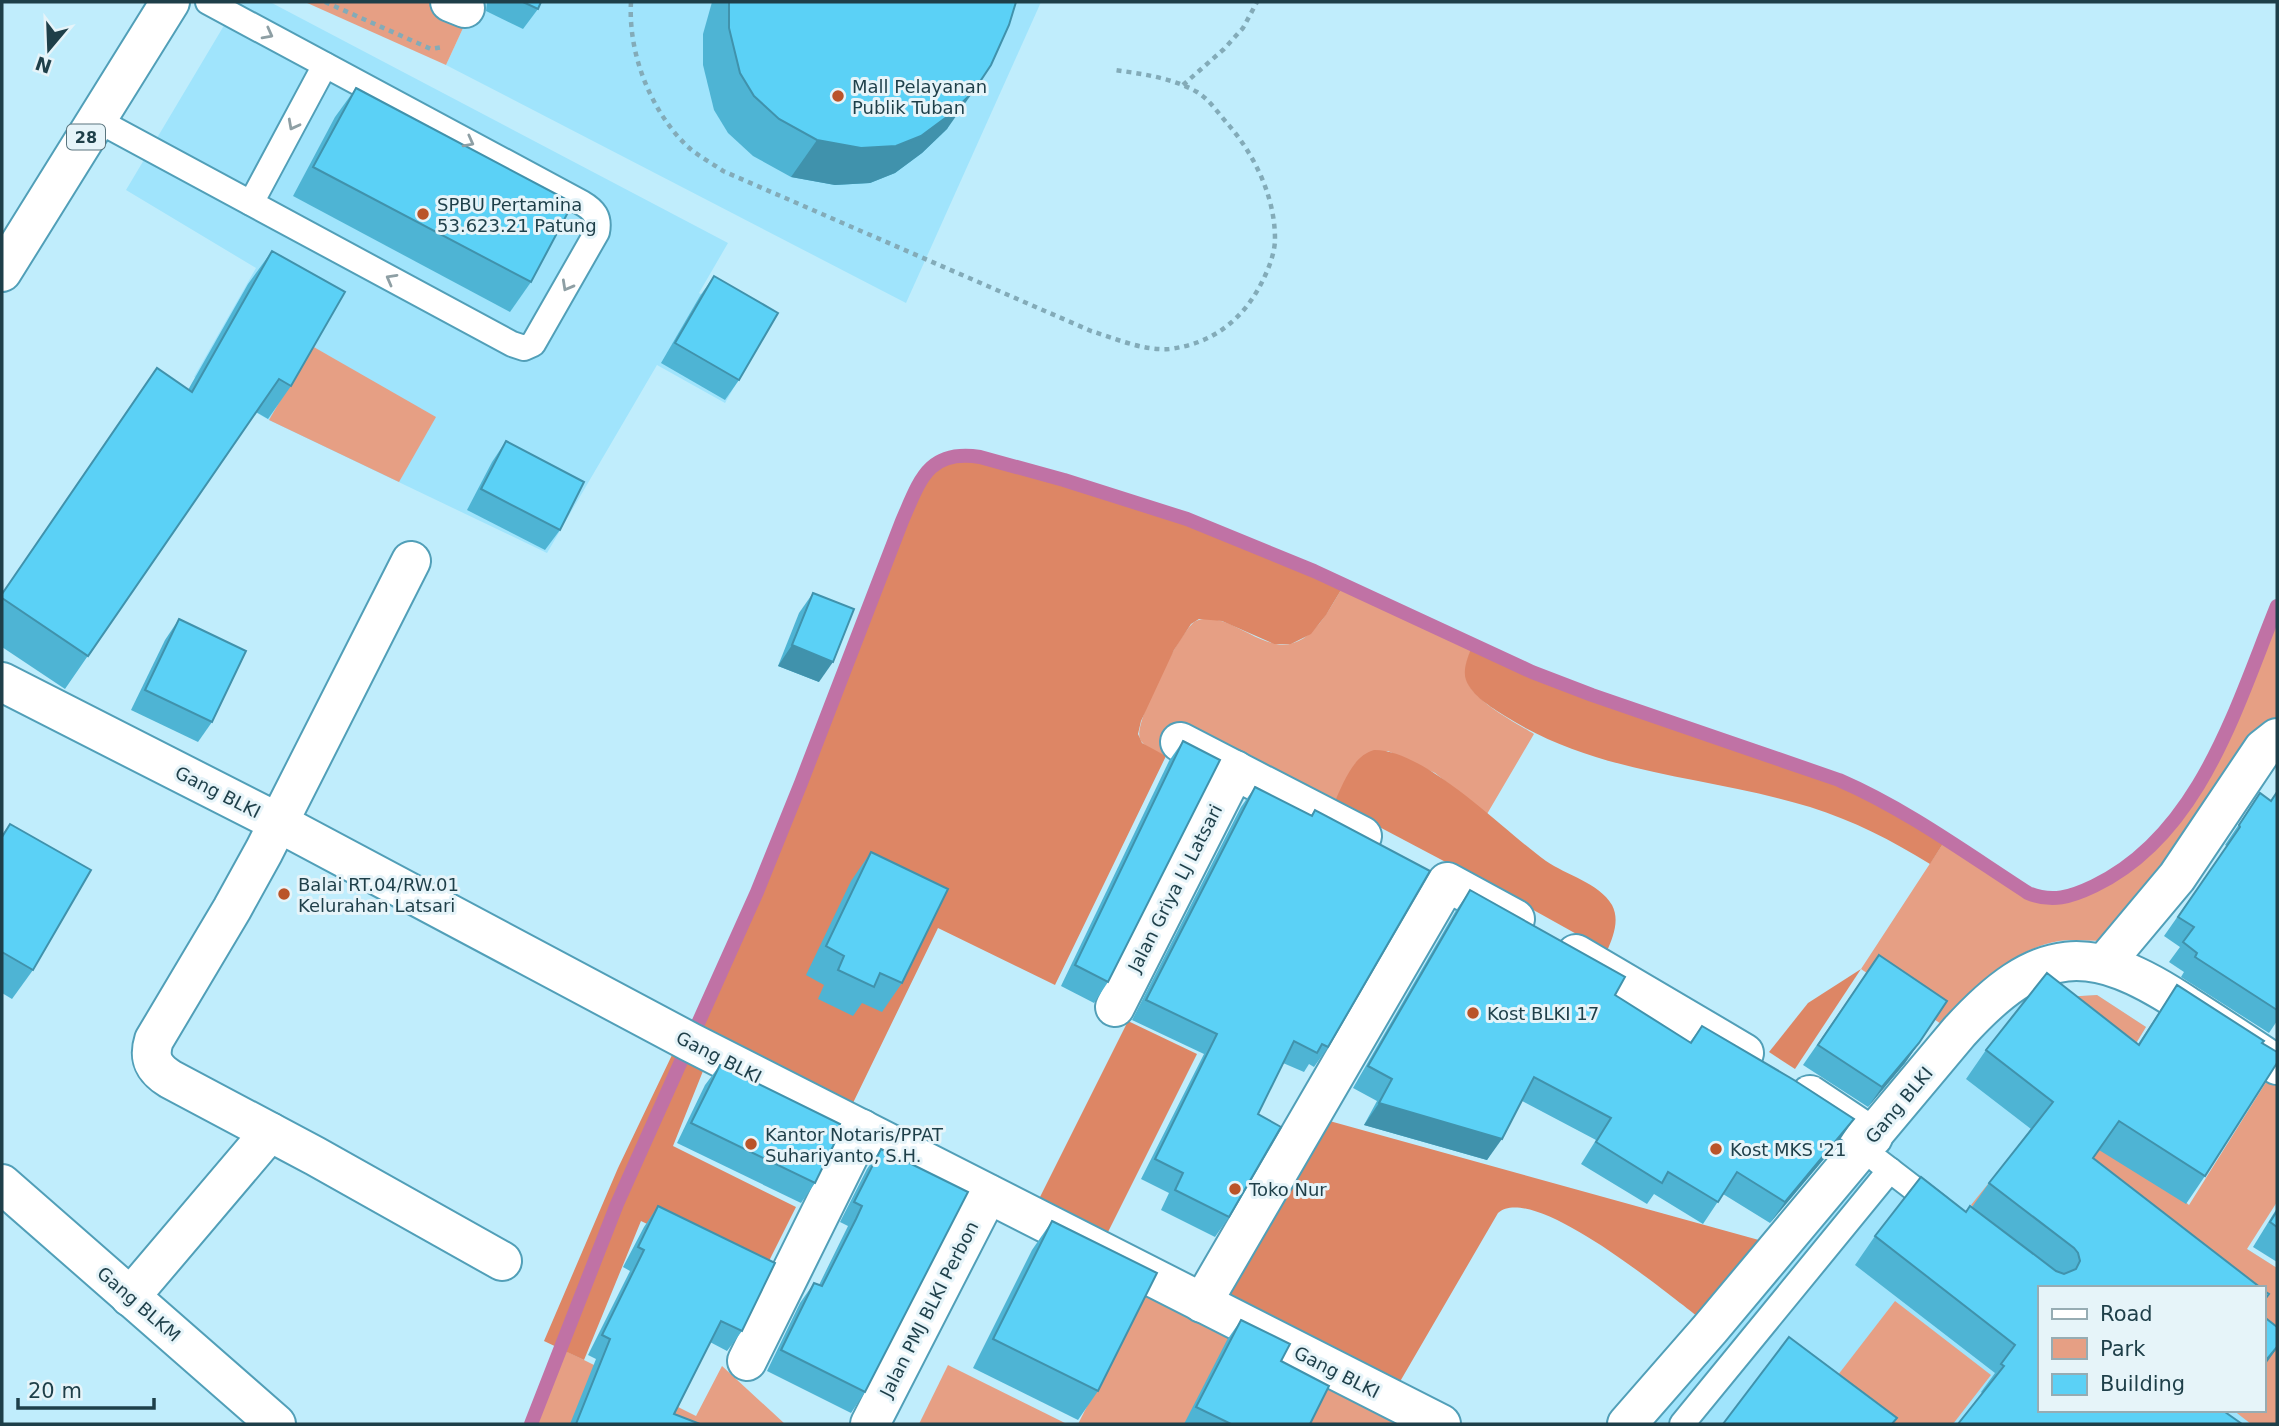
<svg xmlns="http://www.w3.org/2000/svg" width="2279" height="1426" viewBox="0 0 2279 1426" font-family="'DejaVu Sans',sans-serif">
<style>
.built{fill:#a0e4fc;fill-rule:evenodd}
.green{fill:#e69f84}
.forest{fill:#dd8665}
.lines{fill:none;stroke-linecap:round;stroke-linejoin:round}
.stream{stroke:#c072a5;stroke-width:14}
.lane-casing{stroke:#519fb8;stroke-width:28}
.street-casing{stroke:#519fb8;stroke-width:42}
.highway-casing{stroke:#519fb8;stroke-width:42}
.path{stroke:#83abb8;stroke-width:4.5;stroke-dasharray:5 5;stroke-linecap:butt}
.lane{stroke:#fff;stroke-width:24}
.street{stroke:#fff;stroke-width:38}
.highway{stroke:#fff;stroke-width:38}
.wall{fill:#4eb4d4}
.shaded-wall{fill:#4092ac}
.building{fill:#5bd1f6;stroke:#4092ac;stroke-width:2}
.oneway{stroke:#8e9fa4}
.poi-dot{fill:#ba5429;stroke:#e6f4f9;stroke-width:2.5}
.labels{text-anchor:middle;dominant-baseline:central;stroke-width:6;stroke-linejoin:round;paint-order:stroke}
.shield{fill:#e6f4f9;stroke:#5a757e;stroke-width:2}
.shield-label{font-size:16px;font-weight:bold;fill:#1e3f49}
.poi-label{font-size:18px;fill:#1e3f49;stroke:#e6f4f9;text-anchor:start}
.street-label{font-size:18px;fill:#1e3f49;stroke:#e6f4f9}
</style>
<rect width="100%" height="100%" fill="#c0edfc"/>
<g class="built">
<path d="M238,2H270L728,243L699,293L766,332L725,403L657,365L547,553L269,420L194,377L256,268L126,190Z"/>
<path d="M475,2H1041L906,303L446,65Z"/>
<path d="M2097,995L2146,1027L2091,1118L2131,1158L2189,1205L2247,1249L2277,1268V1424H1650L2010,1000ZM2039,1288H2263V1410H2039Z"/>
</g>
<g class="green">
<path d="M305,2H475L446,65Z"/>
<path d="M312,346L436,417L399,482L269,420Z"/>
<path d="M1344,585L1473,644C1470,654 1464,666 1466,677C1470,700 1515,722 1534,734L1487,814L1435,773L1388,751L1356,763L1334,803L1181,725L1166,756C1158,752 1143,747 1140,739C1133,724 1181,628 1196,621C1205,617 1217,619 1227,623C1242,629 1260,641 1276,644C1311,650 1329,609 1344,585Z"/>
<path d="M2277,606V719L2271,721L2103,941C2089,941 2073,939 2059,941C2009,950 1975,989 1944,1026L1861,969L1946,839L2028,893C2052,903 2071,897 2094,886C2200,835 2236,707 2277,606Z"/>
<path d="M2097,995L2146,1027L2121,1068L2032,999Z"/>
<path d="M2268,1079L2277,1085V1202L2247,1249L2277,1268V1424H2251L2233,1410H2263V1288H2076L1971,1205L2030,1132L2091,1118L2131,1158L2189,1205Z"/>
<path d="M1144,1295L1402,1424H1078Z"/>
<path d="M1895,1301L1991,1375L1953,1424H1856L1821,1397Z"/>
<path d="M560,1348L696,1416L722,1366L785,1424H531Z"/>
<path d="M948,1365L1067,1424H919Z"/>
</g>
<g class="forest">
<path d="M964,454L1064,480L1187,519L1344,585L1326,615L1311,634L1291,644H1274L1222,621L1199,619L1191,624L1174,650L1141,721L1138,734L1142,743L1166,756L1055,985L938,928L852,1105L697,1025C772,859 837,691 902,521C917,488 923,459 964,454Z"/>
<path d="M1473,644C1591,699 1716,736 1839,780L1865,791L1946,839L1930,864C1891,840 1854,821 1810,807C1705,775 1600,776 1505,716C1491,707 1472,696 1466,680C1462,669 1469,654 1473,644Z"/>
<path d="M1374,750C1425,749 1504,831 1546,861C1566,875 1599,883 1612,905C1620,920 1613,937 1607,951L1474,877L1334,803C1343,785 1352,756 1374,750Z"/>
<path d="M1861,969L1795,1069L1769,1052L1808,1003Z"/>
<path d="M1128,1021L1197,1054L1107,1234L1039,1199Z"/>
<path d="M672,1055L703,1071L673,1146L796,1207L760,1279L641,1221L584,1360L544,1341L618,1168Z"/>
<path d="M1326,1120L1766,1242L1701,1319C1670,1296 1533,1181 1498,1213L1398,1385L1224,1297Z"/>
</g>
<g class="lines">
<path class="stream" d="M531,1424L617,1204L757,892L801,783L902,521C920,480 928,449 980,457L1064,480L1187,519L1314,571L1532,672L1592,695L1839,780C1906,809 1966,853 2028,893C2052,903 2071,897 2094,886C2200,835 2236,707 2277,606"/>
<defs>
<g id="lane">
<path d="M97,120L512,344L524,348L533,344L597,232C600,217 594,210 582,203L208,2"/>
<path d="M251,203L325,65"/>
<path d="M1878,1161L1938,1207"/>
<path d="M1682,1424L1890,1170"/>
</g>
<g id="street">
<path d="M450,2L465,8"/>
<path d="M411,561L264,851L232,909L154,1040C148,1059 154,1069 170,1079L315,1156L502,1261"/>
<path d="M2,682L279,823L690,1042L1441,1424"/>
<path d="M1180,742L1362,836"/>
<path d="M1576,954L1744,1053"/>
<path d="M2105,963L2177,877L2263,749L2277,738"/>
<path d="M1115,1007L1235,770"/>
<path d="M1810,1095L1873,1137"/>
<path d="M2,1184L276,1424"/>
<path d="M130,1297L270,1132"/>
<path d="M1202,1303L1447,882L1515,919"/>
<path d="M747,1361L862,1129"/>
<path d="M870,1424L988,1194"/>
<path d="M1627,1424L1710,1329L1959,1032C2039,944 2090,941 2187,1006C2217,1025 2247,1045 2277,1065"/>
</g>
<path id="highway" d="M2,272L170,2"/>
</defs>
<use href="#lane" class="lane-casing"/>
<use href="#street" class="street-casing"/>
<use href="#highway" class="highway-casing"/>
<g class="path">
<path d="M325,2L431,49L443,47"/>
<path d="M631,2C628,53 650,110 687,146C698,156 712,163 723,171L1091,331C1114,338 1143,351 1169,349C1213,344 1244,319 1263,280C1269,268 1275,252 1275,239C1275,196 1254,154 1227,123C1218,113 1209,99 1197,92C1173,78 1143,74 1115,70"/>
<path d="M1183,85L1224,49L1243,28L1257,2"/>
</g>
<use href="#lane" class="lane"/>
<use href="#street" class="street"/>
<use href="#highway" class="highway"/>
</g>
<g class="wall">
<path d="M487,2H541L538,9L523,29L486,11Z"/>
<path d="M712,2H1016L947,129L922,153L895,173L870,183L835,185L791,177L753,156L728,133L714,110L703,65V34Z"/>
<path d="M356,88L531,282L510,312L293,196L335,117Z"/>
<path d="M272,251L291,386L268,419L256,412L65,689L2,647V593L188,390L248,284Z"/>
<path d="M714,276L739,380L725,400L661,363L700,296Z"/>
<path d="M506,441L560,530L545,550L467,510L492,462Z"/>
<path d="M813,593L819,682L778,666L799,613Z"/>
<path d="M179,619L212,722L198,742L131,710L165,640Z"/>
<path d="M1183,741L1108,982L1094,1003L1061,986L1169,761Z"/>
<path d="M1255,787L1311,815L1315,810L1328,1047L1314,1067L1309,1064L1304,1072L1283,1063L1258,1114L1229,1217L1215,1237L1161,1210L1169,1193L1141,1179L1204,1054L1132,1020L1241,807Z"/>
<path d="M2277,791V1021L2269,1033L2181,977L2184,972L2169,962L2180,947L2164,936L2227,846L2225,845L2260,793L2271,801Z"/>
<path d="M10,824L33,970L12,999L2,993V835Z"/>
<path d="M871,852L902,983L882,1012L862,1003L853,1016L818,999L824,985L806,975L851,881Z"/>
<path d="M1470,890L1615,995L1690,1042L1702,1026L1839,1141L1770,1223L1723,1194L1703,1224L1654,1194L1647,1204L1581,1164L1596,1140L1522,1101L1487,1160L1364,1125L1377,1101L1353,1088L1455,912Z"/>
<path d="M1879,955L1919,1043L1905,1063L1868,1107L1803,1065Z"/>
<path d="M2177,985L2205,1176L2186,1204L2099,1150L2093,1158L2261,1288L2039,1410L1982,1393L1981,1392L1995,1373L1855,1265L1875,1236L1966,1212L1972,1207L1989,1183L2031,1129L1966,1079L1986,1050L2138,1044Z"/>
<path d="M720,1065L815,1183L801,1203L677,1143L705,1085Z"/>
<path d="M881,1149L865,1392L851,1413L767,1371L800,1303L814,1283L819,1285L848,1226L840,1222L867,1169Z"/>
<path d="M658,1206L742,1331L727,1351L710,1342L674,1414L700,1424H570L596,1359L588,1355L630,1271L623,1267L644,1227Z"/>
<path d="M2277,1208V1262L2253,1247Z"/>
<path d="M1052,1221L1098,1391L1078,1420L973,1368L1032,1250Z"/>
<path d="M1241,1320L1310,1424H1184L1227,1340Z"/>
</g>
<g class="shaded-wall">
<path d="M973,92L947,129L922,153L895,173L870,183L835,185L791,177L817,140Z"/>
<path d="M792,645L833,662L819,682L778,666Z"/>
<path d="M1919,1043L1905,1063L1868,1107L1882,1087Z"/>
<path d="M1379,1103L1502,1139L1487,1160L1364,1125Z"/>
<path d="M1854,1119L1839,1141L1770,1223L1785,1202Z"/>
<path d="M2277,1347V1348L2263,1368V1364Z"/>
</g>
<g class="building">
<path d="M523,2H541L538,9Z"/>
<path d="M729,2H1016L1009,25L991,65L973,92L948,116L921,136L896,146L861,148L817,140L779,119L754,96L740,73L729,28Z"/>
<path d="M356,88L573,203L531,282L313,167Z"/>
<path d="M272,251L345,292L291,386L279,379L88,656L2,598V594L157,368L192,392Z"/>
<path d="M714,276L778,313L739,380L675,343Z"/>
<path d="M506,441L584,482L560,530L481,489Z"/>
<path d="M813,593L854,609L833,662L792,645Z"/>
<path d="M179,619L246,651L212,722L145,690Z"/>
<path d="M1183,741L1220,760L1108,982L1075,965Z"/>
<path d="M1255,787L1312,816L1315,810L1430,871L1328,1047L1322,1044L1317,1053L1294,1041L1258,1114L1281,1127L1229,1217L1175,1190L1183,1173L1155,1159L1217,1034L1146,1000Z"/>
<path d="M2277,792V1010L2195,957L2197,953L2183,942L2194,927L2178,917L2240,827L2239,825L2260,793L2271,801Z"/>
<path d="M10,824L91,870L33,970L2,952V837Z"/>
<path d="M871,852L948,889L902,983L880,973L874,987L838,970L844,956L826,946Z"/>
<path d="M1470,890L1625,977L1615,995L1691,1043L1702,1026L1794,1080L1854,1119L1785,1202L1737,1172L1718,1202L1668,1172L1662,1183L1596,1142L1611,1118L1534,1077L1502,1139L1379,1103L1392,1079L1368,1066Z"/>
<path d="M1879,955L1947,1001L1919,1043L1882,1087L1818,1045Z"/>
<path d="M2047,973L2139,1045L2177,985L2264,1041L2262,1043L2277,1052V1063L2205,1176L2119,1121L2093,1158L2261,1288H2039V1410H2226L2225,1412L2242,1424H1958L2004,1366L2001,1364L2015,1345L1875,1236L1921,1177L1966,1212L1970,1206L2056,1271L2064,1274L2076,1269L2080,1261L2078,1253L2074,1248L1989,1183L2053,1102L1986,1050Z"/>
<path d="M720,1065L840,1124L838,1128L841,1130L815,1183L691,1123Z"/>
<path d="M881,1149L968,1192L865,1392L781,1350L814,1283L822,1286L856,1219L862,1206L854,1202Z"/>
<path d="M658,1206L775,1263L742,1331L721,1321L674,1414L700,1424H576L610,1339L602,1335L644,1250L638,1247Z"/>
<path d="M2277,1211V1227L2270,1222Z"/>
<path d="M1052,1221L1157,1273L1098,1391L993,1339Z"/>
<path d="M2263,1290L2269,1294L2263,1302Z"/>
<path d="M2263,1316L2277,1327V1347L2263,1364Z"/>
<path d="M1241,1320L1290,1344L1281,1361L1329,1386L1310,1424H1231L1196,1407Z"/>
<path d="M1789,1337L1897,1418L1892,1424H1723Z"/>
</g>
<defs><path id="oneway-chevron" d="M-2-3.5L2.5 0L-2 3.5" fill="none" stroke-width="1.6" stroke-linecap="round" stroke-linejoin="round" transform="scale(1.75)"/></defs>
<g class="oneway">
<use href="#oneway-chevron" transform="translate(268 34) rotate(28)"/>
<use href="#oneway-chevron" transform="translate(293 125) rotate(118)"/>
<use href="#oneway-chevron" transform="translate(469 142) rotate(28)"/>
<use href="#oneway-chevron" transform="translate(391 279) rotate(-151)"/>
<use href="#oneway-chevron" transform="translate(567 286) rotate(119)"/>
</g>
<g class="poi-dot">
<circle cx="838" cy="96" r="7"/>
<circle cx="423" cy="214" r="7"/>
<circle cx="284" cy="894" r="7"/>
<circle cx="1473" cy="1013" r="7"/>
<circle cx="751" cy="1144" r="7"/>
<circle cx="1716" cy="1149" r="7"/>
<circle cx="1235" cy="1189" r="7"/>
</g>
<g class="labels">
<rect class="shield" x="67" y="124.5" width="38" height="25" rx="5"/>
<g class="shield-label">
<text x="86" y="137">28</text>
</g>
<g class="poi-label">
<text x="852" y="86">Mall Pelayanan<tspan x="852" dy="21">Publik Tuban</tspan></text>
<text x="437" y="204">SPBU Pertamina<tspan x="437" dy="21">53.623.21 Patung</tspan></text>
<text x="298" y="884">Balai RT.04/RW.01<tspan x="298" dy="21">Kelurahan Latsari</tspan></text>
<text x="1487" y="1013">Kost BLKI 17</text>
<text x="765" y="1134">Kantor Notaris/PPAT<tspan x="765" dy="21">Suhariyanto, S.H.</tspan></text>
<text x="1730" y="1149">Kost MKS '21</text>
<text x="1249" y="1189">Toko Nur</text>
</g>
<g class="street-label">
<text transform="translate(218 792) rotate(27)">Gang BLKI</text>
<text transform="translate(1175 888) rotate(-63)">Jalan Griya LJ Latsari</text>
<text transform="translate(719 1057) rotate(27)">Gang BLKI</text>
<text transform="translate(1899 1105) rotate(-50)">Gang BLKI</text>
<text transform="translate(139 1304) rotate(41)">Gang BLKM</text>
<text transform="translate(929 1309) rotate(-63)">Jalan PMJ BLKI Perbon</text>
<text transform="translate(1337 1372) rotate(27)">Gang BLKI</text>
</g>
</g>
<rect width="2279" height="1426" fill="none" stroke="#1e3f49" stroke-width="7"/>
<rect x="2038" y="1286" width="228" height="126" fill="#e6f4f9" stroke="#96acb3" stroke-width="2"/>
<rect x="2052" y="1309" width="35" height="10" fill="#ffffff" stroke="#96acb3" stroke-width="2"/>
<text x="2100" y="1321" font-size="21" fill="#1e3f49">Road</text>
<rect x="2052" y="1338" width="35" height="21" fill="#e69f84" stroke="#96acb3" stroke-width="2"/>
<text x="2100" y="1356" font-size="21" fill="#1e3f49">Park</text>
<rect x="2052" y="1374" width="35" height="21" fill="#5bd1f6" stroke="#96acb3" stroke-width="2"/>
<text x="2100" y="1391" font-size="21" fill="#1e3f49">Building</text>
<g transform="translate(49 49) rotate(199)" stroke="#e6f4f9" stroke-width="5" paint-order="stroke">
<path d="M0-5L12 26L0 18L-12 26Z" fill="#1e3f49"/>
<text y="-10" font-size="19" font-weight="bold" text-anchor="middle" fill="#1e3f49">N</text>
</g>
<path d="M18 1398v10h136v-10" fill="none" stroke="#1e3f49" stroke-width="3.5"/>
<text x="28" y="1398" font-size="21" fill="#1e3f49" stroke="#e6f4f9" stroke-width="5" paint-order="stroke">20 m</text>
</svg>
